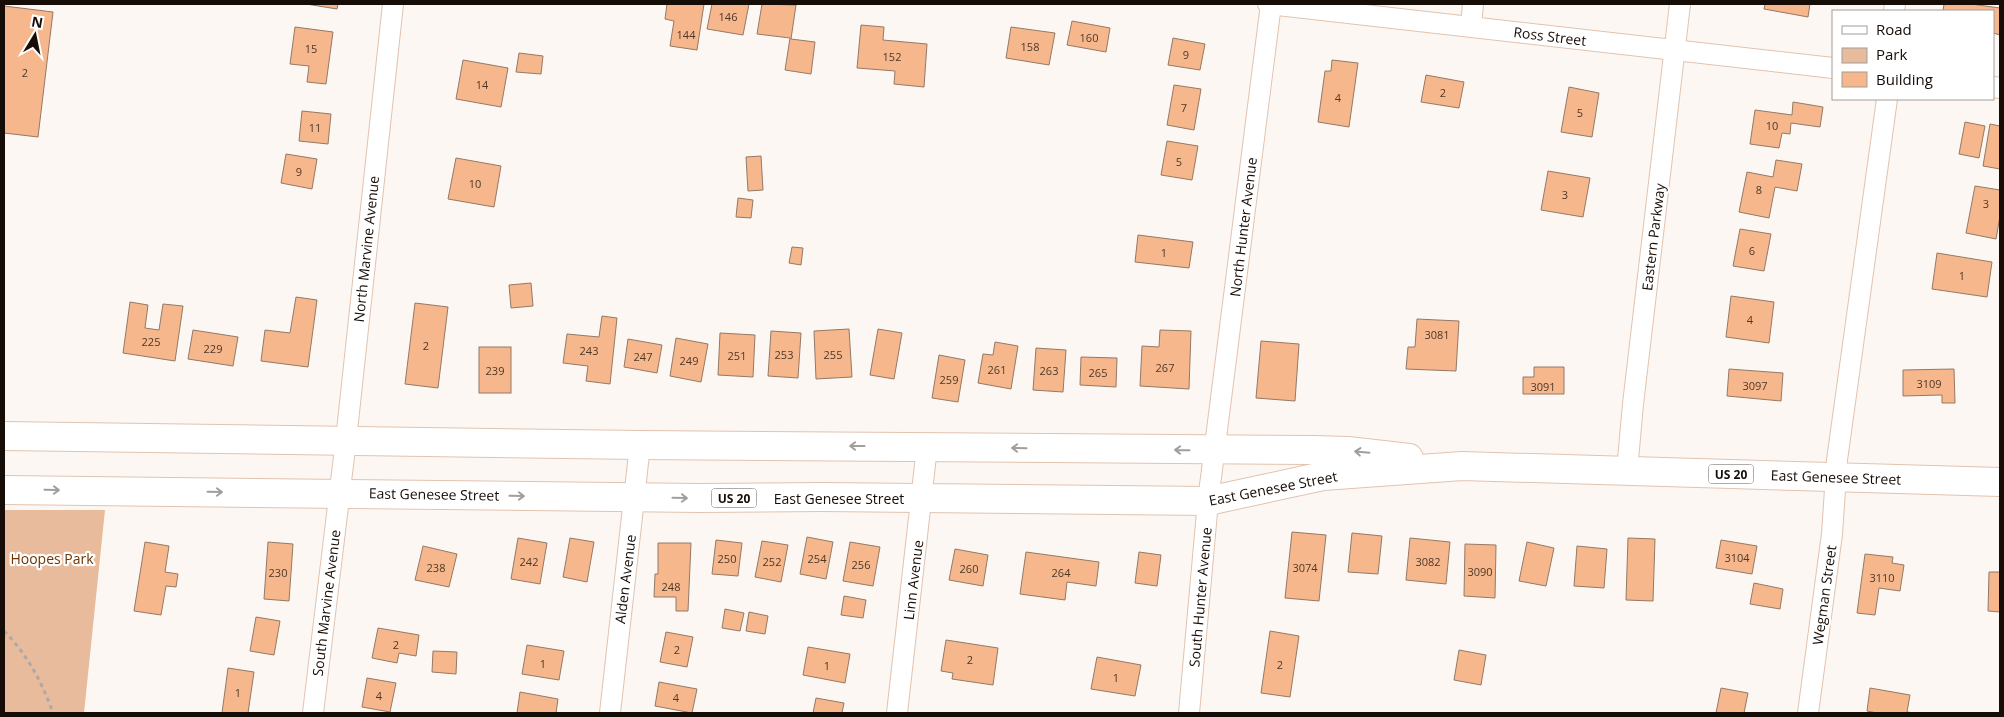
<svg xmlns="http://www.w3.org/2000/svg" width="2004" height="717" viewBox="0 0 2004 717" font-family="'Open Sans',sans-serif">
<style>
.green{fill:#e8bb9c}
.building{fill:#f5b78b;stroke:#947966}
.lines{fill:none;stroke-linecap:round;stroke-linejoin:round}
.minor-casing{stroke:#e1c3af;stroke-width:22}
.highway-casing{stroke:#e1c3af;stroke-width:30}
.path{stroke:#b0a8a3;stroke-width:3;stroke-dasharray:4 4;stroke-linecap:butt}
.minor{stroke:#fff;stroke-width:20}
.highway{stroke:#fff;stroke-width:28}
.oneway{stroke:#a29e9c}
.labels{text-anchor:middle;dominant-baseline:central;stroke-width:4.5;stroke-linejoin:round;paint-order:stroke}
.number-label{font-size:11px;fill:#4e3828}
.shield{fill:#fff;stroke:#5d5651;stroke-width:1}
.shield-label{font-size:12px;font-weight:bold;fill:#170d07}
.street-label{font-size:14px;fill:#170d07;stroke:#fff}
.park-label{font-size:14px;fill:#6c3500;stroke:#fff}
</style>
<rect width="100%" height="100%" fill="#fdf7f3"/>
<path class="green" d="M4,510H105L84,713H4Z"/>
<g class="building">
<path d="M306,4H338L337,9Z"/>
<path d="M667,4H704L697,50L670,46L674,21L665,19Z"/>
<path d="M712,4H749L743,35L707,29Z"/>
<path d="M762,4L796,5L791,39L815,42L811,74L785,70L790,38L757,34Z"/>
<path d="M1765,4H1810L1808,17L1764,9Z"/>
<path d="M1944,4H1971L2000,8V35L1993,33V11H1943Z"/>
<path d="M4,6L53,12L38,137L4,133Z"/>
<path d="M1072,21L1110,28L1106,52L1067,45Z"/>
<path d="M861,25L884,27L883,40L927,44L924,87L894,84L895,71L857,68Z"/>
<path d="M295,27L333,32L326,84L307,82L309,66L290,64Z"/>
<path d="M1011,27L1055,33L1049,65L1006,58Z"/>
<path d="M1173,38L1205,44L1200,70L1168,65Z"/>
<path d="M519,53L543,56L541,74L516,72Z"/>
<path d="M463,60L508,68L501,107L456,99Z"/>
<path d="M1332,60L1358,63L1349,127L1318,122L1325,71H1331Z"/>
<path d="M1426,75L1464,82L1459,108L1421,102Z"/>
<path d="M1174,85L1201,89L1194,130L1167,125Z"/>
<path d="M1569,87L1599,93L1592,137L1561,132Z"/>
<path d="M1793,102L1823,107L1820,127L1791,123L1790,134L1782,133L1779,148L1750,144L1755,110L1792,115Z"/>
<path d="M302,111L331,114L328,144L299,141Z"/>
<path d="M1965,122L1985,126L1979,158L1959,154Z"/>
<path d="M1990,124L2000,126V169L1983,166Z"/>
<path d="M1167,141L1198,146L1192,180L1161,175Z"/>
<path d="M286,154L317,159L312,189L281,183Z"/>
<path d="M761,156L763,190L748,191L746,157Z"/>
<path d="M456,158L501,166L494,207L448,199Z"/>
<path d="M1776,160L1802,164L1797,191L1775,187L1769,218L1739,212L1747,172L1773,177Z"/>
<path d="M1548,171L1590,178L1583,217L1541,210Z"/>
<path d="M1975,186L2000,190V216L1996,239L1966,233Z"/>
<path d="M738,198L753,200L751,218L736,217Z"/>
<path d="M1740,229L1771,234L1764,271L1733,266Z"/>
<path d="M1138,235L1193,242L1189,268L1135,262Z"/>
<path d="M792,247L803,248L801,265L789,263Z"/>
<path d="M1937,253L1992,262L1987,297L1932,289Z"/>
<path d="M531,283L533,306L511,308L509,285Z"/>
<path d="M1731,296L1774,302L1769,343L1726,337Z"/>
<path d="M296,297L317,300L308,367L261,361L265,330L290,333Z"/>
<path d="M130,302L148,305L145,328L159,330L163,304L183,306L175,361L123,353Z"/>
<path d="M415,303L448,307L438,388L405,384Z"/>
<path d="M602,316L617,318L610,384L586,381L588,366L563,363L567,334L599,337Z"/>
<path d="M1417,319L1459,321L1456,371L1406,369L1408,347H1415Z"/>
<path d="M849,329L852,377L816,379L814,331Z"/>
<path d="M878,329L902,333L894,379L870,375Z"/>
<path d="M193,330L238,337L233,366L188,359Z"/>
<path d="M1160,330L1191,331L1189,389L1140,386L1142,346L1159,347Z"/>
<path d="M771,331L801,333L798,378L768,376Z"/>
<path d="M720,333L755,335L753,377L718,375Z"/>
<path d="M676,338L708,344L701,382L670,376Z"/>
<path d="M628,339L662,345L657,373L624,367Z"/>
<path d="M1261,341L1299,344L1295,401L1256,398Z"/>
<path d="M995,342L1018,346L1011,389L978,383L983,354L993,355Z"/>
<rect x="479" y="347" width="32" height="46"/>
<path d="M1036,348L1066,350L1063,392L1033,390Z"/>
<path d="M939,355L965,360L958,402L932,398Z"/>
<path d="M1081,357L1117,358L1116,387L1080,385Z"/>
<path d="M1534,367H1564V394H1523V377H1534Z"/>
<path d="M1729,369L1783,373L1781,401L1727,396Z"/>
<path d="M1954,369L1955,403H1942V395L1903,396V370Z"/>
<path d="M1292,532L1326,535L1319,601L1285,598Z"/>
<path d="M1352,533L1382,536L1378,574L1348,572Z"/>
<path d="M807,537L833,542L826,579L800,574Z"/>
<path d="M518,538L547,543L540,584L511,579Z"/>
<path d="M570,538L594,542L587,582L563,577Z"/>
<path d="M1410,538L1450,542L1446,584L1406,580Z"/>
<path d="M1628,538L1655,539L1653,601L1626,600Z"/>
<path d="M716,540L742,543L738,576L712,574Z"/>
<path d="M1721,540L1757,546L1752,574L1716,568Z"/>
<path d="M762,541L788,545L781,582L755,577Z"/>
<path d="M145,542L169,546L165,572L178,574L176,587L166,586L161,615L134,611Z"/>
<path d="M268,542L293,544L289,601L264,599Z"/>
<path d="M850,542L880,547L873,586L843,581Z"/>
<path d="M1527,542L1554,548L1546,586L1519,581Z"/>
<path d="M658,543H691L688,611H676V597H654L655,574H658Z"/>
<path d="M1465,544L1496,545L1495,598L1464,596Z"/>
<path d="M423,546L457,554L449,587L415,580Z"/>
<path d="M1577,546L1607,549L1604,588L1574,586Z"/>
<path d="M955,549L988,555L983,586L949,580Z"/>
<path d="M1026,552L1099,562L1096,586L1067,582L1065,600L1020,594Z"/>
<path d="M1139,552L1161,555L1157,586L1135,583Z"/>
<path d="M1865,554L1893,557L1892,563L1904,565L1900,591L1879,588L1875,615L1857,613Z"/>
<path d="M1989,572H2000V612L1988,611Z"/>
<path d="M1754,583L1783,589L1780,609L1750,604Z"/>
<path d="M844,596L866,600L863,618L841,615Z"/>
<path d="M725,609L744,613L740,631L722,628Z"/>
<path d="M749,612L768,616L765,634L746,631Z"/>
<path d="M256,617L280,621L274,655L250,651Z"/>
<path d="M378,628L419,635L416,656L399,653L397,663L372,658Z"/>
<path d="M1270,631L1299,636L1290,697L1261,693Z"/>
<path d="M666,632L693,637L687,667L660,662Z"/>
<path d="M946,640L998,648L993,685L952,679L953,673L941,671Z"/>
<path d="M527,645L564,651L559,680L522,674Z"/>
<path d="M808,647L850,654L845,683L803,675Z"/>
<path d="M1459,650L1486,655L1481,685L1454,680Z"/>
<path d="M433,651L457,652L456,674L432,672Z"/>
<path d="M1097,657L1141,665L1135,696L1091,689Z"/>
<path d="M228,668L254,672L248,713H222Z"/>
<path d="M367,678L396,683L390,712L362,707Z"/>
<path d="M659,682L697,689L692,713L655,706Z"/>
<path d="M1721,688L1748,693L1744,713H1716Z"/>
<path d="M1870,688L1910,695L1907,712L1915,713H1877L1867,711Z"/>
<path d="M520,692L558,699L556,713H517Z"/>
<path d="M816,698L844,703L842,713H813Z"/>
</g>
<g class="lines">
<defs>
<g id="minor">
<path d="M1268,4L1833,68"/>
<path d="M1894,11L1895,4"/>
<path d="M1471,26L1473,4"/>
<path d="M1993,87L2000,88"/>
<path d="M1627,471L1633,404L1680,4"/>
<path d="M313,713L346,440L393,4"/>
<path d="M610,713L640,445"/>
<path d="M897,713L927,447"/>
<path d="M1189,713L1208,501L1271,4"/>
<path d="M1808,713L1832,534L1837,460L1887,99"/>
</g>
<g id="highway">
<path d="M4,436L640,445L1314,450L1348,451L1409,458"/>
<path d="M4,490L699,498L822,497L1208,501L1323,476L1462,466L2000,482"/>
</g>
</defs>
<use href="#minor" class="minor-casing"/>
<use href="#highway" class="highway-casing"/>
<path class="path" d="M4,631C27,654 42,682 53,713"/>
<use href="#minor" class="minor"/>
<use href="#highway" class="highway"/>
</g>
<defs><path id="oneway-shaft" d="M-6 0H5M1.5-3L5.5 0L1.5 3" fill="none" stroke-width="1.6" stroke-linecap="round" stroke-linejoin="round" transform="scale(1.25)"/></defs>
<g class="oneway">
<use href="#oneway-shaft" transform="translate(857 446) rotate(-180)"/>
<use href="#oneway-shaft" transform="translate(1019 448) rotate(-179)"/>
<use href="#oneway-shaft" transform="translate(1182 450) rotate(-179)"/>
<use href="#oneway-shaft" transform="translate(1362 452) rotate(-175)"/>
<use href="#oneway-shaft" transform="translate(52 490) rotate(1)"/>
<use href="#oneway-shaft" transform="translate(215 492) rotate(1)"/>
<use href="#oneway-shaft" transform="translate(517 496) rotate(1)"/>
<use href="#oneway-shaft" transform="translate(680 498) rotate(1)"/>
</g>
<g class="labels">
<g class="number-label">
<text x="728" y="16">146</text>
<text x="686" y="34">144</text>
<text x="1089" y="37">160</text>
<text x="1030" y="46">158</text>
<text x="311" y="48">15</text>
<text x="1186" y="54">9</text>
<text x="892" y="56">152</text>
<text x="25" y="72">2</text>
<text x="482" y="84">14</text>
<text x="1443" y="92">2</text>
<text x="1338" y="97">4</text>
<text x="1184" y="107">7</text>
<text x="1580" y="112">5</text>
<text x="1772" y="125">10</text>
<text x="315" y="127">11</text>
<text x="1179" y="161">5</text>
<text x="299" y="171">9</text>
<text x="475" y="183">10</text>
<text x="1759" y="189">8</text>
<text x="1565" y="194">3</text>
<text x="1986" y="203">3</text>
<text x="1752" y="250">6</text>
<text x="1164" y="252">1</text>
<text x="1962" y="275">1</text>
<text x="1750" y="319">4</text>
<text x="1437" y="334">3081</text>
<text x="151" y="341">225</text>
<text x="426" y="345">2</text>
<text x="213" y="348">229</text>
<text x="589" y="350">243</text>
<text x="784" y="354">253</text>
<text x="833" y="354">255</text>
<text x="737" y="355">251</text>
<text x="643" y="356">247</text>
<text x="689" y="360">249</text>
<text x="1165" y="367">267</text>
<text x="997" y="369">261</text>
<text x="495" y="370">239</text>
<text x="1049" y="370">263</text>
<text x="1098" y="372">265</text>
<text x="949" y="379">259</text>
<text x="1929" y="383">3109</text>
<text x="1755" y="385">3097</text>
<text x="1543" y="386">3091</text>
<text x="1737" y="557">3104</text>
<text x="727" y="558">250</text>
<text x="817" y="558">254</text>
<text x="529" y="561">242</text>
<text x="772" y="561">252</text>
<text x="1428" y="561">3082</text>
<text x="861" y="564">256</text>
<text x="436" y="567">238</text>
<text x="1305" y="567">3074</text>
<text x="969" y="568">260</text>
<text x="1480" y="571">3090</text>
<text x="278" y="572">230</text>
<text x="1061" y="572">264</text>
<text x="1882" y="577">3110</text>
<text x="671" y="586">248</text>
<text x="396" y="644">2</text>
<text x="677" y="649">2</text>
<text x="970" y="659">2</text>
<text x="543" y="663">1</text>
<text x="1280" y="664">2</text>
<text x="827" y="665">1</text>
<text x="1116" y="677">1</text>
<text x="238" y="692">1</text>
<text x="379" y="695">4</text>
<text x="676" y="697">4</text>
</g>
<g class="shield">
<rect x="1708.5" y="464.5" width="45" height="19" rx="4"/>
<rect x="711.5" y="488.5" width="45" height="19" rx="4"/>
</g>
<g class="shield-label">
<text x="1731" y="474">US 20</text>
<text x="734" y="498">US 20</text>
</g>
<g class="street-label">
<text transform="translate(1550 36) rotate(7)">Ross Street</text>
<text transform="translate(1243 227) rotate(-83)">North Hunter Avenue</text>
<text transform="translate(1653 237) rotate(-83)">Eastern Parkway</text>
<text transform="translate(366 249) rotate(-84)">North Marvine Avenue</text>
<text transform="translate(1836 477) rotate(2)">East Genesee Street</text>
<text transform="translate(1273 488) rotate(-11)">East Genesee Street</text>
<text transform="translate(434 494) rotate(1)">East Genesee Street</text>
<text x="839" y="498">East Genesee Street</text>
<text transform="translate(625 579) rotate(-83)">Alden Avenue</text>
<text transform="translate(913 580) rotate(-83)">Linn Avenue</text>
<text transform="translate(1824 595) rotate(-82)">Wegman Street</text>
<text transform="translate(1200 597) rotate(-85)">South Hunter Avenue</text>
<text transform="translate(326 603) rotate(-83)">South Marvine Avenue</text>
</g>
<g class="park-label">
<text x="52" y="558">Hoopes Park</text>
</g>
</g>
<rect width="2004" height="717" fill="none" stroke="#170d07" stroke-width="10"/>
<rect x="1832" y="10" width="162" height="90" fill="#ffffff" stroke="#a29e9c"/>
<rect x="1842" y="26" width="25" height="8" fill="#ffffff" stroke="#a29e9c"/>
<text x="1876" y="35" font-size="15" fill="#170d07">Road</text>
<rect x="1842" y="48" width="25" height="15" fill="#e8bb9c" stroke="#a29e9c"/>
<text x="1876" y="60" font-size="15" fill="#170d07">Park</text>
<rect x="1842" y="72" width="25" height="15" fill="#f5b78b" stroke="#a29e9c"/>
<text x="1876" y="85" font-size="15" fill="#170d07">Building</text>
<g transform="translate(35 35) rotate(10)" stroke="#ffffff" stroke-width="4" paint-order="stroke">
<path d="M0-4L9 19L0 12L-9 19Z" fill="#170d07"/>
<text y="-8" font-size="14" font-weight="bold" text-anchor="middle" fill="#170d07">N</text>
</g>
</svg>
